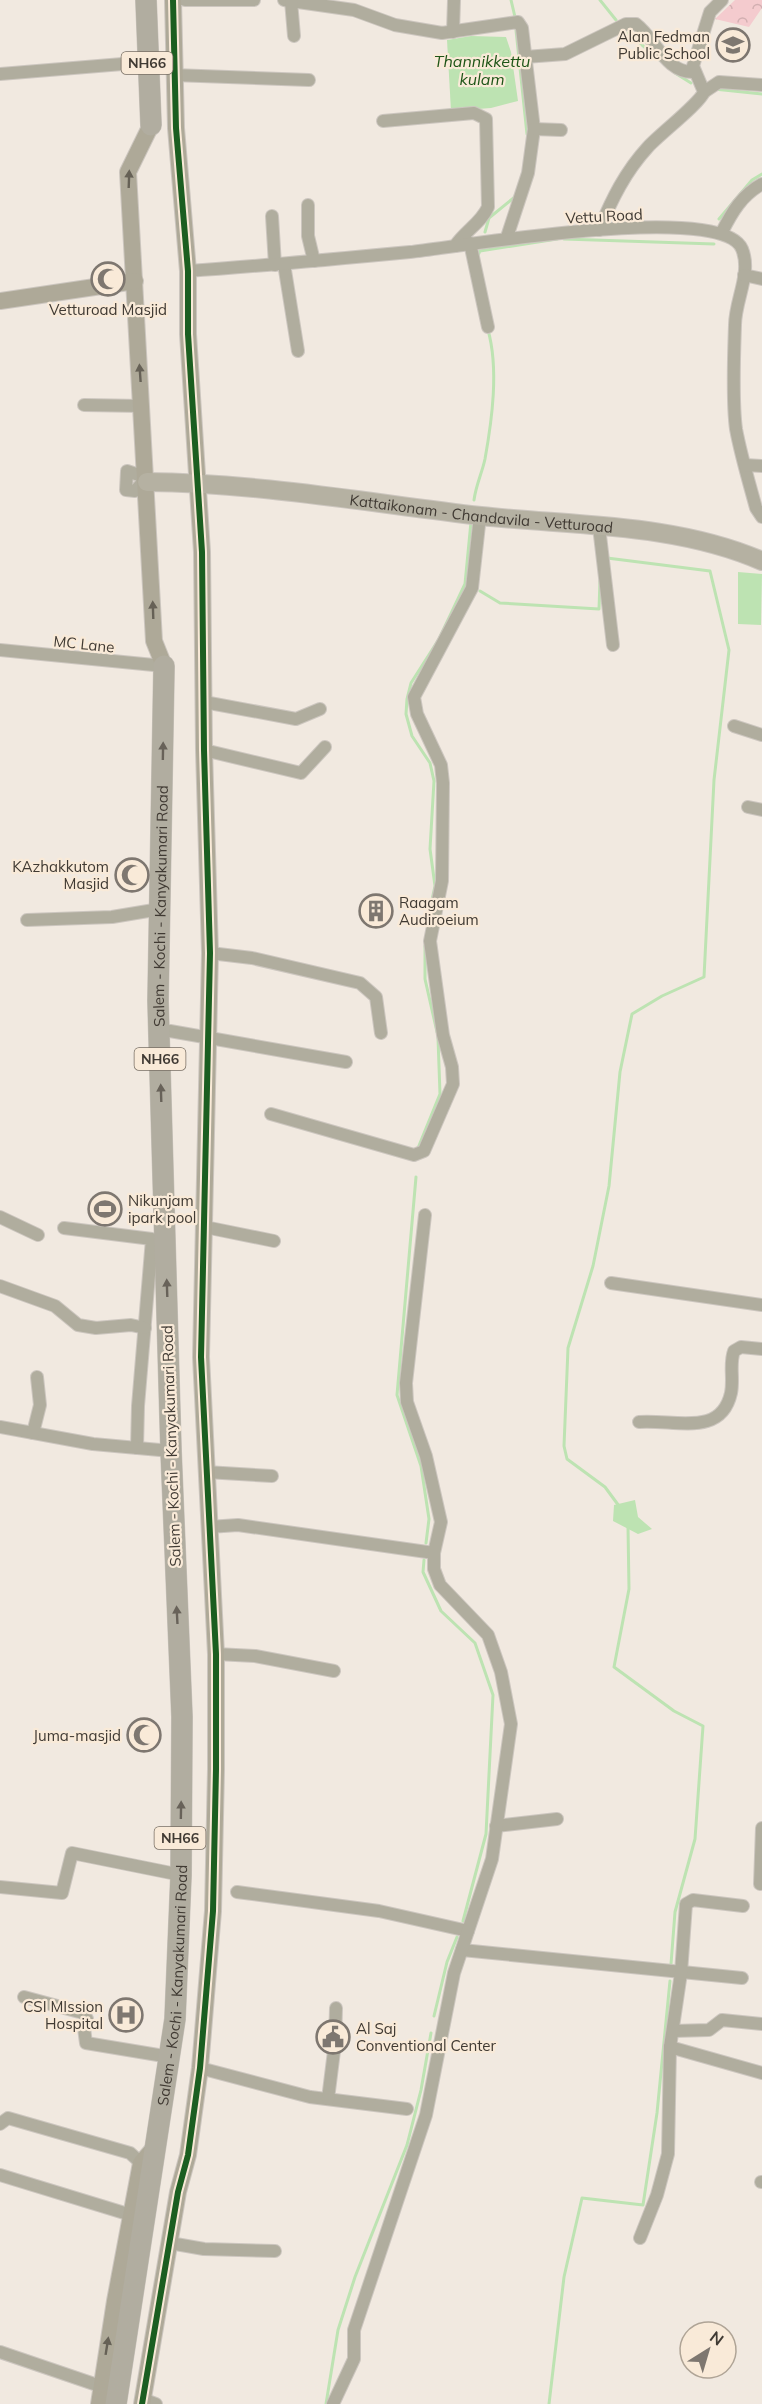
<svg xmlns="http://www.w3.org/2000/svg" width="762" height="2404" viewBox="0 0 762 2404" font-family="Mulish,sans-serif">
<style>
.park{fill:url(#park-crowns)}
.water{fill:#bde3b2}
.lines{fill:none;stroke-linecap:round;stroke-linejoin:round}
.stream{stroke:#bde3b2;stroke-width:3}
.street-casing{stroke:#ccc6bf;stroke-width:14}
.secondary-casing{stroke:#ccc6bf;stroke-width:18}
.primary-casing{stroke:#ccc6bf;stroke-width:20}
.highway-casing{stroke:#ccc6bf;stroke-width:22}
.street{stroke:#b0ad9e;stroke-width:12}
.secondary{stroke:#aea998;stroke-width:16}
.primary{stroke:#b5b1a2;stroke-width:18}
.highway{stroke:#b1ada0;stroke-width:21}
.cycleway-casing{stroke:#f9ead8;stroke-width:10}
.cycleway{stroke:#1b5e20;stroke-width:6}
.oneway{fill:#666156}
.oneway2{fill:#686259}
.labels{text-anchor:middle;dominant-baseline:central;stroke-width:4.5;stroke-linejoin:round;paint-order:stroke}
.shield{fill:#f9ead8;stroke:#786f64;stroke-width:1.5}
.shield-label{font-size:14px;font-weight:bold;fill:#403a33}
.poi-label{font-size:15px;fill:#403a33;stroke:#f9ead8;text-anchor:end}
.street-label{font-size:15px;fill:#403a33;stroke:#f9ead8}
.water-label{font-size:16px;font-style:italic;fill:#1e5517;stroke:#f9ead8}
</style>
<defs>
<pattern id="park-crowns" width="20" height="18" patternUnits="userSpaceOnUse" patternTransform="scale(1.5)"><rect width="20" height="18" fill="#f4cbce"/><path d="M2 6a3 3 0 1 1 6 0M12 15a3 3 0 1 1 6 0" fill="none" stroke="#d2afb1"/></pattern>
</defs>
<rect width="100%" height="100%" fill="#f1e9e0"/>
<path class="park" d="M735,0H762V8L749,27L715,19Z"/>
<g class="water">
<path d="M471,36L506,37L511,52L518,101L491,108L451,111L447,40Z"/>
<path d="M738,572L762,574L761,625L738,624Z"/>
<path d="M635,1500L638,1517L652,1529L638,1534L613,1521L614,1505Z"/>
</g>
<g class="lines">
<g class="stream">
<path d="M511,0L515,17"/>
<path d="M600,0L616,20"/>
<path d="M516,30L527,134"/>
<path d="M628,33L661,61"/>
<path d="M675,73L691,83"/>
<path d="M714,89L762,94"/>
<path d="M719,219L752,180L762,174"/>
<path d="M485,232L489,218L516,196"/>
<path d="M564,239L714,244"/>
<path d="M478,255L480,251L557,239"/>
<path d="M474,500C476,485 482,473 485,459C492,420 499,369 488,330"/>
<path d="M607,558L710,571L729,650L714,780L704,977L662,996L632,1014L620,1072L609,1186L593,1266L568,1348L564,1446L567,1459L605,1487L619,1506"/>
<path d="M480,591L500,603L599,609L600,581"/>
<path d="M431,904L435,886L430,849L434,781L430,763L412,736L406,714L407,699L411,683L439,639L465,584L471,522"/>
<path d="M425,946V979L437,1032"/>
<path d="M418,1148L440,1094L438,1038"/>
<path d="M416,1177L397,1395L421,1466L429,1519L426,1543"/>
<path d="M628,1527L629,1589L614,1667L674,1711L703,1726L695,1839L675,1912L671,1964"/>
<path d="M424,1560L423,1572L441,1611L475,1643L493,1695L486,1834L463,1921"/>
<path d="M434,2016L447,1962L457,1937"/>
<path d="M326,2404L338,2330L355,2277L407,2145L421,2090L431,2033"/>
<path d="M549,2404L564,2277L582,2198L643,2205L657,2113L670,1981"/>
</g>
<defs>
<g id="street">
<path d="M185,0H254"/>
<path d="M284,0L354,10L395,25L442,33L518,22L522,28L534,129L528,173L507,237"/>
<path d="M291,1L294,36"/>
<path d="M453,32L454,0"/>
<path d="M525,57L565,54L626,24H636C657,40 665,73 694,72"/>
<path d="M0,74L147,62"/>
<path d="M173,75L309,80"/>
<path d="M704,92L719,82L762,85"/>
<path d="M383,121L474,113L486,119L488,207C481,223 465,231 455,246"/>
<path d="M534,129L561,130"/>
<path d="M308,205V236L314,261"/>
<path d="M272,216L275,265"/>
<path d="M599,230C612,199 625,172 648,147C661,133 699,104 704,92L693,66L710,12L722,0"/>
<path d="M722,232C732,212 742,195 762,184"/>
<path d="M470,243L488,327"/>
<path d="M284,264L298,351"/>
<path d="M188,271C262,266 336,259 410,252C459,247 722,201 742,249C752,273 735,300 735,325C734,355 732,400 736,429C741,456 749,482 756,508L762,517"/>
<path d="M744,275L762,279"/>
<path d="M84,405L142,406"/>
<path d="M745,465L762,466"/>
<path d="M143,482L135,491L126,490L127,471L142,476L143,482H146"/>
<path d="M599,527L613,645"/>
<path d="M0,650L164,666"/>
<path d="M204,702L296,719L320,709"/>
<path d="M734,726L762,735"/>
<path d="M204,750L301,773L325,747"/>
<path d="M748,807L762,810"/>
<path d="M27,920L112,917L160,909"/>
<path d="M210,953L252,958L360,983L376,997L381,1033"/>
<path d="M170,1031L346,1062"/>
<path d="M271,1114L414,1155L424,1151L453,1084L452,1067L443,1035L430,941L442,881L443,783L441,765L417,714L414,697L472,588L480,516"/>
<path d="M0,1217L38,1235"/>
<path d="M205,1227L274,1241"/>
<path d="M64,1228L152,1239L138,1406L137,1448"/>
<path d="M611,1283L762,1305"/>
<path d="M0,1286L55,1306L78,1325L96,1328L131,1325L145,1328"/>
<path d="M639,1422C674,1419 721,1438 731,1393C734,1379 729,1364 734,1351L741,1347L762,1349"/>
<path d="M0,1427L93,1444L171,1451"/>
<path d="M33,1433L40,1405L37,1377"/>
<path d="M206,1472L272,1476"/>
<path d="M209,1527L238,1525L434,1553"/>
<path d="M216,1654L255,1656L334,1671"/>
<path d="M496,1826L557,1819"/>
<path d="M760,1884L762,1828"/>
<path d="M0,1887L62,1893L72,1853L181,1875"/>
<path d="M237,1892L379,1911L468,1931"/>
<path d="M462,1950L742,1978"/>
<path d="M24,1997L83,2013L87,2019L84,2028L86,2043L170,2057"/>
<path d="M673,2031L709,2030L722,2020L762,2024"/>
<path d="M670,2047L762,2073"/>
<path d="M200,2068L310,2097L407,2109"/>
<path d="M328,2099L335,2043L336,2008"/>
<path d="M0,2124L8,2118L130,2153L141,2163"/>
<path d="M0,2175L131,2215"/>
<path d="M761,2182H762"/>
<path d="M640,2238L657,2195L668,2154L670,2047L681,1973L686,1904L693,1900L743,1906"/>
<path d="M170,2243L204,2249L275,2251"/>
<path d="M0,2352L100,2386"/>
<path d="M143,2399L156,2404"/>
<path d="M333,2404L354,2359V2330L426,2115L454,1973L492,1859L511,1724L501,1672L488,1635L440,1585L434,1569V1553L441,1522L426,1456L407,1402L406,1383L425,1215"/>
</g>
<g id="secondary">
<path d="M151,125L128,172L154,641L164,666"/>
<path d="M0,301L135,281"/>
<path d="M99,2404L115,2301L141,2163L155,2147"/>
<path d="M142,2404L178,2192L188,2155L200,2068L213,1911L216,1769V1654L201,1357L210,953L204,750L202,552L188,334V271L176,128L173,0"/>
</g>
<g id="primary">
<path id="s1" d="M147,482C259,483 370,503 481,516C574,526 675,523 762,561"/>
</g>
<g id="highway">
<path d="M146,0L151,125"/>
<path id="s2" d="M116,2404L175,2019L181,1875L182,1717L171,1451L158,1001L164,666"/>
</g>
</defs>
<use href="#street" class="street-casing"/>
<use href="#secondary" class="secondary-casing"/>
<use href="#primary" class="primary-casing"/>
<use href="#highway" class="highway-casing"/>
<use href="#street" class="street"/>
<use href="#secondary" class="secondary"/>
<use href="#primary" class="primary"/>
<use href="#highway" class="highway"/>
<defs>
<path id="cycleway" d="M142,2404L178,2192L188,2155L200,2068L213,1911L216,1769V1654L201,1357L210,953L204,750L202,552L188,334V271L176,128L173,0"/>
</defs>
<use href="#cycleway" class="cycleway-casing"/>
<use href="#cycleway" class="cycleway"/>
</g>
<defs><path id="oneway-solid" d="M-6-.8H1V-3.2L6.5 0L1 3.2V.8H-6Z" transform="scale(1.5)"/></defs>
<g class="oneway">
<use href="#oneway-solid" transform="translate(129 179) rotate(-88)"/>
<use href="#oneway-solid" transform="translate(140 373) rotate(-94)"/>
<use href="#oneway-solid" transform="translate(153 610) rotate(-92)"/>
<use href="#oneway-solid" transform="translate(107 2346) rotate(-81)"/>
</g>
<g class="oneway2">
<use href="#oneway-solid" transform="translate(163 751) rotate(-89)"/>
<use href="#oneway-solid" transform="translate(161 1093) rotate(-92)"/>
<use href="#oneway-solid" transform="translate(167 1288) rotate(-92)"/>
<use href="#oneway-solid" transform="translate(177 1615) rotate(-93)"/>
<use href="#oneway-solid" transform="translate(181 1810) rotate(-89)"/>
</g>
<defs>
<symbol id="school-ring" viewBox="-11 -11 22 22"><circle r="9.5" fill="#f9ead8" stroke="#7e7770" stroke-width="1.5"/><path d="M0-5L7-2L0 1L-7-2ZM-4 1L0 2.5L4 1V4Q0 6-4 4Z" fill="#7e7770"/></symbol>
<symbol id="mosque-ring" viewBox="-11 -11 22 22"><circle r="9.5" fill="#f9ead8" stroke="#7e7770" stroke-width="1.5"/><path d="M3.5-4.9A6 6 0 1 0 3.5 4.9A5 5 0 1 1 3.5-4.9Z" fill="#7e7770"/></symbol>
<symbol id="building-ring" viewBox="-11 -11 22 22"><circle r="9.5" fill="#f9ead8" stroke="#7e7770" stroke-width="1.5"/><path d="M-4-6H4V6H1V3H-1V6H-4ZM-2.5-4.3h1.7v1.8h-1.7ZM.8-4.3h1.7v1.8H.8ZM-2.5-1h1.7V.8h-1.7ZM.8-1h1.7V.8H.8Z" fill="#7e7770"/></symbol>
<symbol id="stadium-ring" viewBox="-11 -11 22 22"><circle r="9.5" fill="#f9ead8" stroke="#7e7770" stroke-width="1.5"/><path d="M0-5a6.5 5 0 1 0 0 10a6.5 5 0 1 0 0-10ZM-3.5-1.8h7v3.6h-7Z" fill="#7e7770"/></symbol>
<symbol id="hospital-ring" viewBox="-11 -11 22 22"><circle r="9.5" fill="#f9ead8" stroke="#7e7770" stroke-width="1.5"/><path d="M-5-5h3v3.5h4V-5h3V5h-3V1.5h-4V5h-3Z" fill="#7e7770"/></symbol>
<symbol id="civic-ring" viewBox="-11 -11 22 22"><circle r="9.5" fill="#f9ead8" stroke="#7e7770" stroke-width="1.5"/><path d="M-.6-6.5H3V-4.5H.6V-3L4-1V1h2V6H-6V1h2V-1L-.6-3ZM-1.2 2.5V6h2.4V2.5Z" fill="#7e7770"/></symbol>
</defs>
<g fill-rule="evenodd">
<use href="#school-ring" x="714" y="26" width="38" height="38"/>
<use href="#mosque-ring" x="89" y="260" width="38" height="38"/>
<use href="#mosque-ring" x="113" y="856" width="38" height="38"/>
<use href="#building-ring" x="357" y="892" width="38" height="38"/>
<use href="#stadium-ring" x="86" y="1190" width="38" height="38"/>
<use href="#mosque-ring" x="125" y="1716" width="38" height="38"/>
<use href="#hospital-ring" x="107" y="1996" width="38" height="38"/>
<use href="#civic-ring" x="314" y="2018" width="38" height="38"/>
</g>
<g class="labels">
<g class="shield">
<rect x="121.5" y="52" width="51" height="22" rx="4.5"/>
<rect x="134.5" y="1048" width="51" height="22" rx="4.5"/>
<rect x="154.5" y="1827" width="51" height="22" rx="4.5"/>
</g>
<g class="shield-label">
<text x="147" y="63">NH66</text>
<text x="160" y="1059">NH66</text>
<text x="180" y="1838">NH66</text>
</g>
<g class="poi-label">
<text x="710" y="36">Alan Fedman<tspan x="710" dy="17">Public School</tspan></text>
<text x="108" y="309" text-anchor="middle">Vetturoad Masjid</text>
<text x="109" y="866">KAzhakkutom<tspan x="109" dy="17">Masjid</tspan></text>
<text x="399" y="902" text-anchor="start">Raagam<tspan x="399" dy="17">Audiroeium</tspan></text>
<text x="128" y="1200" text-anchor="start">Nikunjam<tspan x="128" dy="17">ipark pool</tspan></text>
<text x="121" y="1735">Juma-masjid</text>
<text x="103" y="2006">CSI MIssion<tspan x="103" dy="17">Hospital</tspan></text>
<text x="356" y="2028" text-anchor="start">Al Saj<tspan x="356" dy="17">Conventional Center</tspan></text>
</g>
<g class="street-label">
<text transform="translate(604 216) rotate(-3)">Vettu Road</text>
<text stroke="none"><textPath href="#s1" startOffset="336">Kattaikonam - Chandavila - Vetturoad</textPath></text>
<text transform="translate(84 644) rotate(6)">MC Lane</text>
<text stroke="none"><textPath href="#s2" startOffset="1503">Salem - Kochi - Kanyakumari Road</textPath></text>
<text transform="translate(171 1446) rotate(-92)">Salem - Kochi - Kanyakumari Road</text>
<text stroke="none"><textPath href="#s2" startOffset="423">Salem - Kochi - Kanyakumari Road</textPath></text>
</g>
<g class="water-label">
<text x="482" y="61">Thannikkettu<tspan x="482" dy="18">kulam</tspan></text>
</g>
</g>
<g transform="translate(708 2350) rotate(37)"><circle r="28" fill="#f9ead8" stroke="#afa496" stroke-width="1.5"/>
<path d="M0-4.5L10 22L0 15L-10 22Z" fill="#7e7770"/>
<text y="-9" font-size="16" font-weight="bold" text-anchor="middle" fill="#403a33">N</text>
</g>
</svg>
